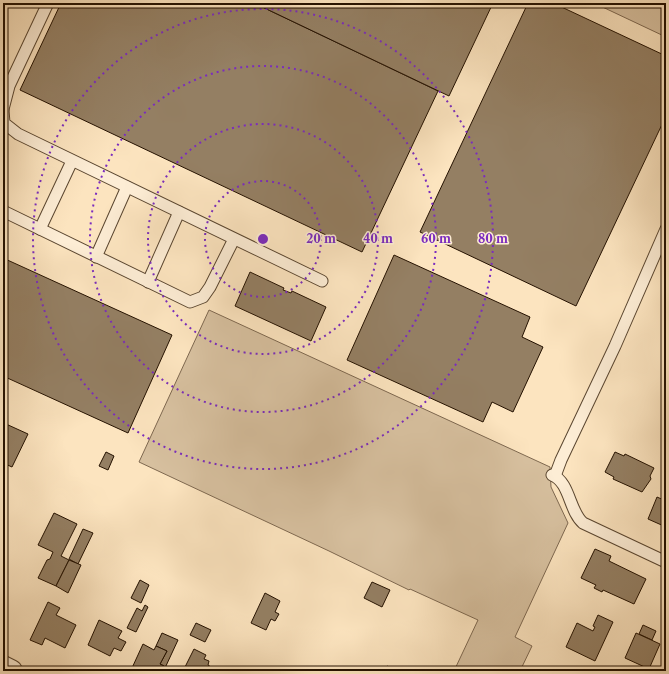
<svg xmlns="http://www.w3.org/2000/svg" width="669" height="674" viewBox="0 0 669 674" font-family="'Libre Caslon Text',serif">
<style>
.green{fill:#d7c09f;stroke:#7e6850}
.building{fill:#947f63;stroke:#241100}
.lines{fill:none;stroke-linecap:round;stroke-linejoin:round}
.service-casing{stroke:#5a4630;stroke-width:13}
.minor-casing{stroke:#5a4630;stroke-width:24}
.service{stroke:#fdedd5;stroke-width:11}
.minor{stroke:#fdedd5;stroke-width:22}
.ring{fill:none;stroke:#7b2cbf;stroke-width:2;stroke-dasharray:2 4}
.centre{fill:#7b2cbf;stroke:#fdedd5;stroke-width:2}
.ring-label{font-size:12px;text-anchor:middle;font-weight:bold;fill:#7b2cbf;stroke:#fdedd5;stroke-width:3;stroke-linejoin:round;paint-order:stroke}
</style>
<rect width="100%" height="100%" fill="#fce4bf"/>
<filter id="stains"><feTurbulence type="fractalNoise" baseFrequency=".005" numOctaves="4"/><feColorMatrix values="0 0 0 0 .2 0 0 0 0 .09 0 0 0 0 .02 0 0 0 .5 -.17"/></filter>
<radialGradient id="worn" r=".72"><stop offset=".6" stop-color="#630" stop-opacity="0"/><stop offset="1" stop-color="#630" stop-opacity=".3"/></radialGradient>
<g class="green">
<path d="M594,3H666V37Z"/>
<path d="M209,310L550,467L551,487L568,523L515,637L532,646L520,671H454L478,620L410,589L409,590L329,551L139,462Z"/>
</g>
<g class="building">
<path d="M61,3H254L438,91L362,252L20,90Z"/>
<path d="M254,3H493L449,96Z"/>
<path d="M528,3H553L666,56V116L576,306L420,232Z"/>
<path d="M394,255L530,317L522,337L543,347L513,412L492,402L483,422L347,360Z"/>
<path d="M3,258L172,335L128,433L3,376Z"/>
<path d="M250,272L284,288L283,290L291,293L292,291L326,307L311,341L235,306Z"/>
<path d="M6,424L28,434L12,467L3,463V430Z"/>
<path d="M106,452L114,456L108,470L99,466Z"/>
<path d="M615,452L624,456L625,454L654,468L650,476L651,479L642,492L613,479L614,477L605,472Z"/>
<path d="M657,497L666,501V527L648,519Z"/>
<path d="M54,513L77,524L61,556L69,560L56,586L38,578L47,560L50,559L53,552L38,545Z"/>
<path d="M83,529L93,533L78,564L69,559Z"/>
<path d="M595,549L611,556L609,561L646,579L634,604L603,590L602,592L594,588L596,585L581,578Z"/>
<path d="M69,560L81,565L68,593L56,586Z"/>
<path d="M140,580L149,585L141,603L131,598Z"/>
<path d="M372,582L390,590L382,607L364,598Z"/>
<path d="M265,593L280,601L275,612L279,614L275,621L271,619L266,630L251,623Z"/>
<path d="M48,602L60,608L56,615L76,625L65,648L45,638L42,645L30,640Z"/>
<path d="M145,605L148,607L136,632L127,628L137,608L142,611Z"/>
<path d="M598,615L613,622L595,661L566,647L577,623L593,631L595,627L593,626Z"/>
<path d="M99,620L122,631L118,638L126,642L121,651L114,648L110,656L88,645Z"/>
<path d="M196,623L211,630L205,642L190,635Z"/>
<path d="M643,625L656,631L652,640L639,634Z"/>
<path d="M162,633L178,640L165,668L163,667L164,666L160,664L167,651L156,646Z"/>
<path d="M636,633L660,644L649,669L625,658Z"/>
<path d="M143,644L154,650L156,646L167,651L160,664L164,666L161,671H137L132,668Z"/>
<path d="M194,649L206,655L204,659L209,661L208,665L211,667L210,671H183Z"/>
<path d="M387,666L397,671H385Z"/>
<path d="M334,667L341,671H332Z"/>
</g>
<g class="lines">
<defs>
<g id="service">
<path d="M3,109L9,86L48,3"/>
<path d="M3,110L4,123L18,134L322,281"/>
<path d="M3,211L190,302L203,297L210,287L234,239"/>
<path d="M40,229L72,161"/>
<path d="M96,257L127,187"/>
<path d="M148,282L179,212"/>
<path d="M552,475C570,482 569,511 583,523L666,562"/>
<path d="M555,476L561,460L615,346L666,229"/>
</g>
<path id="minor" d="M3,667L11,671"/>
</defs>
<use href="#service" class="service-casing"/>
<use href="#minor" class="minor-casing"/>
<use href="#service" class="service"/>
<use href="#minor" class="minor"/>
</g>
<g class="ring">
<circle cx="263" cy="239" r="58"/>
<circle cx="263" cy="239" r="115"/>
<circle cx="263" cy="239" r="173"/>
<circle cx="263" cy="239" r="230"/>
</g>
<circle cx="263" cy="239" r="6" class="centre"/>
<g class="ring-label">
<text x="321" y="243">20 m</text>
<text x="378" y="243">40 m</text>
<text x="436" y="243">60 m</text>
<text x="493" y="243">80 m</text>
</g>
<rect width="669" height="674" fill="none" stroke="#fce4bf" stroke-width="16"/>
<rect x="4" y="4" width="661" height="666" fill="none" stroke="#241100" stroke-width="2"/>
<rect x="8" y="8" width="653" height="658" fill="none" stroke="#241100"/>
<rect width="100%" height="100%" filter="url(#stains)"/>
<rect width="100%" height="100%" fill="url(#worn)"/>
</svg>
